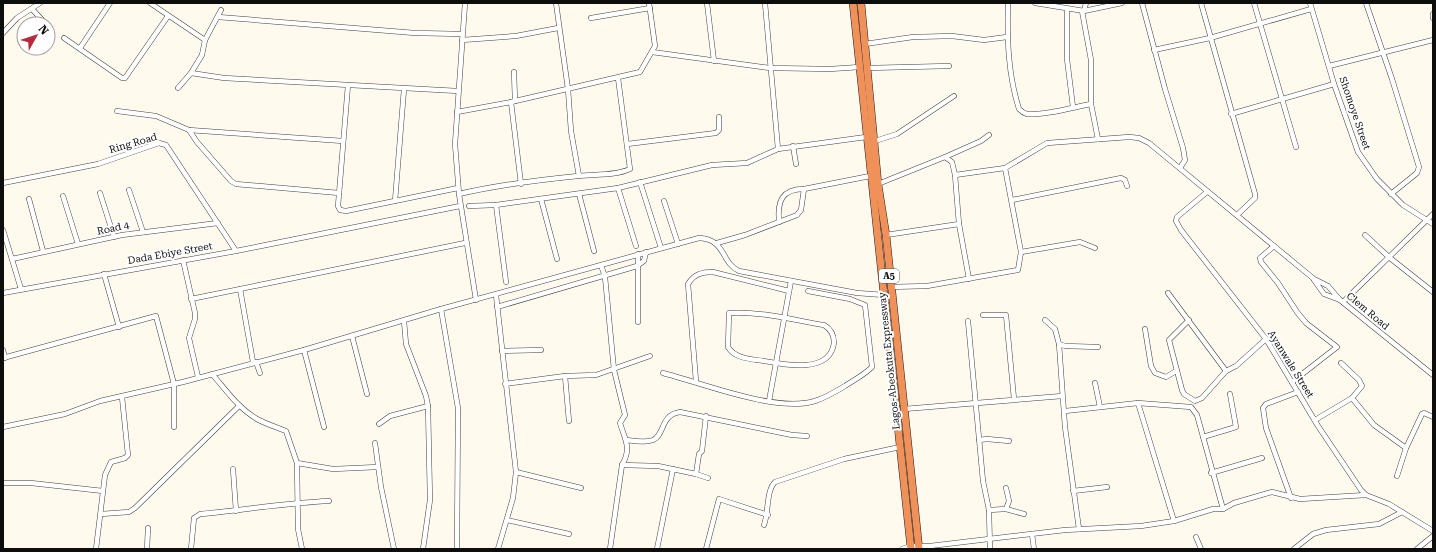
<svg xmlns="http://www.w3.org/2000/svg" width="1436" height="552" viewBox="0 0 1436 552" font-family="'Roboto Serif',serif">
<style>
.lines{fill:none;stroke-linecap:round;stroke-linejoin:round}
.minor-casing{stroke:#404040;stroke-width:5.5}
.highway-casing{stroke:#1e1e1e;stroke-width:8}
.minor{stroke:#fff;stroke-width:4.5}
.highway{stroke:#f09159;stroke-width:7}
.labels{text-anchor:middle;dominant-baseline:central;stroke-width:4;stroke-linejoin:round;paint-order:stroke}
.shield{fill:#fff;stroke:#565656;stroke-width:1}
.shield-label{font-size:9px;font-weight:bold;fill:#0d0d0d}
.street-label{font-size:10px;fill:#0d0d0d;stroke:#fff}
</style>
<rect width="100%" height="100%" fill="#fffaed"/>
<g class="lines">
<defs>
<g id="minor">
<path d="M150,3L205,40"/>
<path d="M465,3L455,144L459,194L476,300"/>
<path d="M556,3L568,89L571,131L579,176"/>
<path d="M707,3L714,61"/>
<path d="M765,3L778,149"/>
<path d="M1008,3C1007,40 1008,74 1019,109C1021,111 1023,113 1027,114C1044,116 1074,107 1091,104"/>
<path d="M1035,3L1084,11L1122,3"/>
<path d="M1142,3L1165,89L1183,148L1185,160L1180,168"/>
<path d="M1201,3L1255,194V198L1237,215"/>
<path d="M1254,3L1296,147"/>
<path d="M1310,3L1334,84L1358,152L1377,179L1403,205L1433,224"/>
<path d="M1366,3L1392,79L1419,167L1417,173L1391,194"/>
<path d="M32,9L46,24"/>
<path d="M1067,9V59L1073,107"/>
<path d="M1082,11L1091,60V104L1098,139"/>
<path d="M1084,11L1086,3"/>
<path d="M1433,14V18"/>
<path d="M218,17L415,33L462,34"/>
<path d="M591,18L650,8"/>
<path d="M3,33L17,18L40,3"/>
<path d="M64,38L122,78H125L168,16"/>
<path d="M462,40L516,36L558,28"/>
<path d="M865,44L913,37L952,36L984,40L1007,37"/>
<path d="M80,48L110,3"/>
<path d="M1154,50L1210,38L1311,9"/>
<path d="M652,52L770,68L830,69L860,67"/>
<path d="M1329,66L1433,40"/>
<path d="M868,68L949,66"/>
<path d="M514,72L515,101"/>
<path d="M191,73L224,78L458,91"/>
<path d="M348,85L338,206L340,210L346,211L458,188"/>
<path d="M178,88L191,73L202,55L205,40L221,10"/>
<path d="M511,102L521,184"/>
<path d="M117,111L156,116L189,130L343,141"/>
<path d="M457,112L511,102L640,72L655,46L649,3"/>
<path d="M1231,114L1334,84"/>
<path d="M189,130L197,142L231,181L236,184L339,193"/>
<path d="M875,141L897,134L954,96"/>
<path d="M627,144L716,133L719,130V117"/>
<path d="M793,146L796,164"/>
<path d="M945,157L981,141L989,135"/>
<path d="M955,175L959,224L969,279"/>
<path d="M640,182L661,248"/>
<path d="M3,183L98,164L159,143L166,145L236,251"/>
<path d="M878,184L945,157L952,162L955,175L1005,168L1047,143L1129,137L1139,138L1149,143L1314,279L1328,286L1340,300L1433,375"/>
<path d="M618,188L712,165L747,163L778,149L866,137"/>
<path d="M129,190L143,232"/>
<path d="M1207,192L1177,217L1176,221L1181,230L1266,339L1318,426L1361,490L1366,495L1389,504L1433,531"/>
<path d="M100,193L114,237"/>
<path d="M459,194C497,185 538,180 578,176C594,174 615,176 630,169L618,78"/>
<path d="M579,194L594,251"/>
<path d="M63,196L78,244"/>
<path d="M29,199L43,251"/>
<path d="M541,199L557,259"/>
<path d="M1012,200L1121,178L1125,180L1127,186"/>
<path d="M395,201L404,89"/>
<path d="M664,201L678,244"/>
<path d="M469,206L496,205"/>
<path d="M779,222C777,201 782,189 804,189"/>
<path d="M3,230L21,289"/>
<path d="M886,235L959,224"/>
<path d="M1365,235L1390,258L1433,292"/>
<path d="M717,243L745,235L797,215L801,210L804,189L870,176"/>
<path d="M1274,246L1260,258L1261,262L1278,283L1297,312L1306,323L1337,347L1292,382"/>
<path d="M1021,252L1080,242L1095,248"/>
<path d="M12,259L122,235L218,223"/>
<path d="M183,260L195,313V319L189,338L198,377"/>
<path d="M601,265L605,277L614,370L625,415L620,423C625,440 632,448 622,465L610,549"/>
<path d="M104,274L119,327"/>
<path d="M1314,280L1324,294L1340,300"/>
<path d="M506,282L496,205L618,188L636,246"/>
<path d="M890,287L927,286L1018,270L1021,252L1005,168"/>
<path d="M240,289L253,362"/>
<path d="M3,293L236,251L460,206"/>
<path d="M1168,293L1226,371"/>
<path d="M496,295L516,472L513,498L498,549"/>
<path d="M191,299L465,243"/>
<path d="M1343,302L1433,214"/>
<path d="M497,307L637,266L644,261L646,252"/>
<path d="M441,309L458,408L457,549"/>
<path d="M729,313C761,311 793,320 824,325C831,329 834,336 834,343C830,374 785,365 764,361C752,359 735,359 728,347Z"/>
<path d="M983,315H1006L1014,399"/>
<path d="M1045,320L1055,329L1059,344L1065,427L1079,529"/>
<path d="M1189,320L1169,340L1182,390L1184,394L1195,401L1202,398L1226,371L1236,366L1266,339"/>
<path d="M404,321L406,344L426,396L428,406L430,500L423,549"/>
<path d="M968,321L983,481L989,510L990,549"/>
<path d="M638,322V254"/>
<path d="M1145,329L1151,366L1155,373L1166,377L1176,371"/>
<path d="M352,336L367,394"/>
<path d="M1059,344L1065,346L1098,347"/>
<path d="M3,350L5,358"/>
<path d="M304,350L324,427"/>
<path d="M502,351L541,350"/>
<path d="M3,358L156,316L174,384V427"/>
<path d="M256,362L260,373"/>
<path d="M663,373C702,383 776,413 815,401C825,398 835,392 845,386C854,380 864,375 872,367L865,305L850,299L808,291"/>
<path d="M212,374C226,390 238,408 257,419C266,424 276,427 286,431L297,463L298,529L302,549"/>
<path d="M565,376L569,421"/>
<path d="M696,381L688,284C694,274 702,272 713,272L789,291"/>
<path d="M1095,383L1100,407"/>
<path d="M505,384L565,376L596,375L650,356"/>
<path d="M1352,398L1374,425L1406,448"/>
<path d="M769,401L791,281"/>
<path d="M1138,403L1174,521"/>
<path d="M904,409L1062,396"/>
<path d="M1065,411L1138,403L1191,407L1197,415L1223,509"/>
<path d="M706,416L702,451L699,454L696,474L708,478"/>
<path d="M1315,420L1352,398L1362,386L1359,380L1341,363"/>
<path d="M379,424L390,416L428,406"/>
<path d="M3,427L65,414L100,401L183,382L304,350L441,309L699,238C726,239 721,263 739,271L857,293L884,295"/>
<path d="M1203,437L1236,427L1230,394"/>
<path d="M627,440C635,441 645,443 653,440C665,435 660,415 680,412L792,435L807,436"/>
<path d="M979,440L987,439L1009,441"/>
<path d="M375,443L381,487L394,549"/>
<path d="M297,463L333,469L378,467"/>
<path d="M622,465L658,466L696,474"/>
<path d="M233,469L236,511"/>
<path d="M516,472L581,488"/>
<path d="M1211,473L1262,458"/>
<path d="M1397,476L1406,448L1422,414L1424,413L1433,417"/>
<path d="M3,483H31L103,491"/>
<path d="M1073,491L1107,487"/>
<path d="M1291,498L1266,428L1263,408L1266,404L1298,392"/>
<path d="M1006,509L1024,514"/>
<path d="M989,510L1006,509L1009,501L1006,488"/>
<path d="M101,514L129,512L135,508L239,406"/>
<path d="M507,520L569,534"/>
<path d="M764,525C769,511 766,491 775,482L844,459L900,447"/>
<path d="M1032,534L1034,549"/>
<path d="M1196,537L1201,549"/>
<path d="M96,549L105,475L111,462L125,458L128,455L122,397"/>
<path d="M147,549L148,528"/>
<path d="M191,549L194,518L200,514C243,510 286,503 329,501"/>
<path d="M657,549L673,469"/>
<path d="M706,549L719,499L768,515"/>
<path d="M902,549L911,546H930L1065,530L1141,526L1174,521L1213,509H1223L1234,503L1272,492L1300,499L1366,495"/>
<path d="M1294,549L1313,534L1326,530L1379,524L1402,512"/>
<path d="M1417,549L1433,536"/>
</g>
<g id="highway">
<path d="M853,3L911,549"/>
<path d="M861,3L878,184L886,235L919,549"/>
</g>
</defs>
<use href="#minor" class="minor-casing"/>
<use href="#highway" class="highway-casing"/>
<use href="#minor" class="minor"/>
<use href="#highway" class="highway"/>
</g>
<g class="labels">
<rect class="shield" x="879" y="269" width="20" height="14" rx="3"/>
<g class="shield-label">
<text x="889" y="276">A5</text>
</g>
<g class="street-label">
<text transform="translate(1355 113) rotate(71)">Shomoye Street</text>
<text transform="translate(133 143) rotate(-16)">Ring Road</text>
<text transform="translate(113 228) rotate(-12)">Road 4</text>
<text transform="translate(170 253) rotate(-10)">Dada Ebiye Street</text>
<text transform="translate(1368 311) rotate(40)">Clem Road</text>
<text transform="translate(889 361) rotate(-96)">Lagos-Abeokuta Expressway</text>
<text transform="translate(1291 364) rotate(58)">Ayanwale Street</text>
</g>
</g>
<rect width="1436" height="552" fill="none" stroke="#0d0d0d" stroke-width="8"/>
<g transform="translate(36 36) rotate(51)"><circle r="19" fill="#ffffff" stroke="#9e9e9e"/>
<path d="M0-3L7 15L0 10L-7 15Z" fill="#b9293c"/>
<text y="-6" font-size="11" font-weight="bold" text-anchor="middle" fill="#0d0d0d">N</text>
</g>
</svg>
